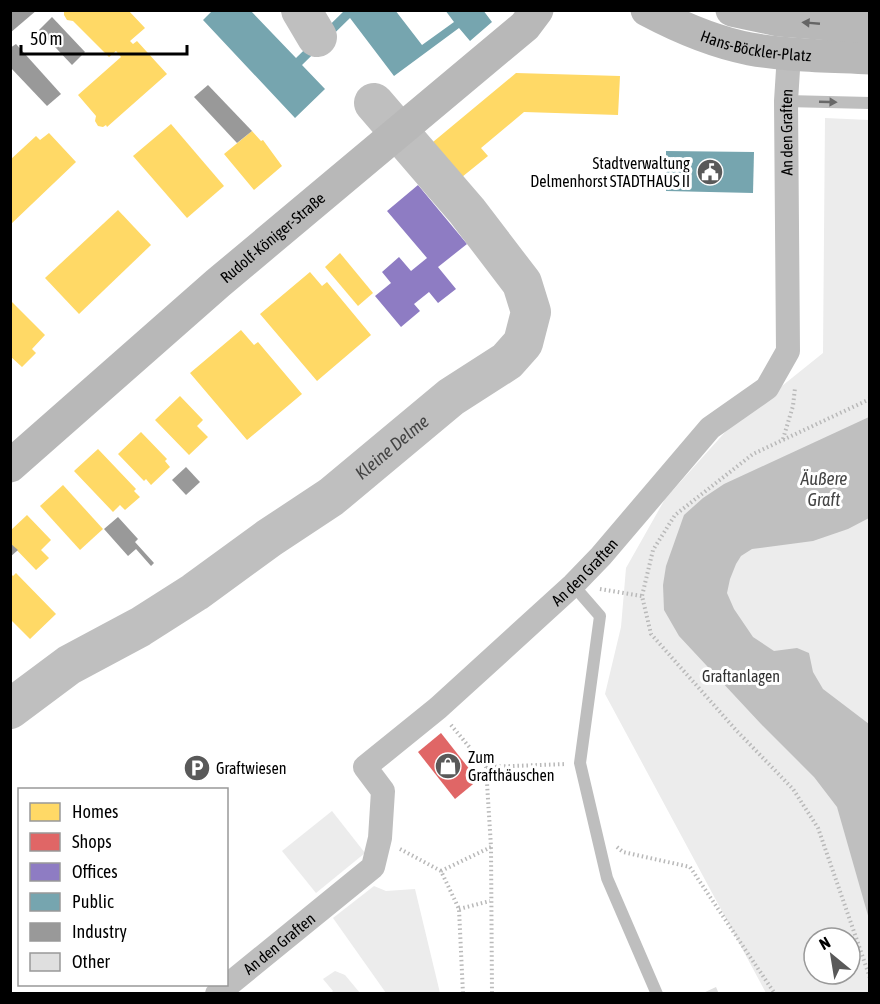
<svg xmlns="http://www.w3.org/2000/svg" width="880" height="1004" viewBox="0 0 880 1004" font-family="'Asap Condensed',sans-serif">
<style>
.green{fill:#ececec;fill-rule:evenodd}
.water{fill:#bfbfbf}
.homes{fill:#ffd966}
.shops{fill:#e06666}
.offices{fill:#8e7cc3}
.public{fill:#76a5af}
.industry{fill:#999}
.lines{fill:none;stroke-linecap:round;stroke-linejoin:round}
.river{stroke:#bfbfbf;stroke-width:40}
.building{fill:#dfdfdf}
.path{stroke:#b9b9b9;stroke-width:4;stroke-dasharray:1.5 3;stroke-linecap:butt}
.service{stroke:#bebebe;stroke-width:12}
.minor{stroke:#bebebe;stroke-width:24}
.secondary{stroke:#b8b8b8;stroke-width:33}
.oneway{fill:#656565}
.oneway2{fill:#686868}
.labels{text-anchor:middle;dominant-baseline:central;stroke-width:6;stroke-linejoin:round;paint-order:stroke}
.street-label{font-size:16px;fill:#000;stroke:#fff}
.poi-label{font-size:16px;fill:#000;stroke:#fff;text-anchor:start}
.park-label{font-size:16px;fill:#333;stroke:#fff}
.water-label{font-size:18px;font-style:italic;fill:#444;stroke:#fff}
</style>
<rect width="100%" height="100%" fill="#fff"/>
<g class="green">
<path d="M825,118L869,120V993H766L605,694L621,627L626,568L665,499L727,430L823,353ZM814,938H850V974H814Z"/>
<path d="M332,811L365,853L316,893L282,851Z"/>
<path d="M374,886L386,891L415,889L440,993H386L333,918Z"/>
<path d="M335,971L345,975L360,993H331L333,991L323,979Z"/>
</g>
<path class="water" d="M869,417V518L848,529L813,541L752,549L741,556L736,564L730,579L727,593L734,609L753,637L774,651L797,648L809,653L813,672L823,689L869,724V919L837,807L814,777L761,724L679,636L664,610L663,585L666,566L684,515L703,498L724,484Z"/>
<g class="homes">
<path d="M64,10H128L145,28L130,41L133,44L137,41L167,74L107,127L106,125L103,127L98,126L95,121L96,116L78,95L121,57L116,51L109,57L73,21L67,20L64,15Z"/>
<path d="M516,73L620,76L618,115L524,112L481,148L488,156L462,177L433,142Z"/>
<path d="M171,124L224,186L187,218L133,156Z"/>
<path d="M252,131L261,141L263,140L282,166L254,190L224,154Z"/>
<path d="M49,133L76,162L10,225V160L36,136L40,140Z"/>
<path d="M118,210L151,245L79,314L45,278Z"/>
<path d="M340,253L373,293L358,306L325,267Z"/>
<path d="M310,272L322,286L327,282L371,335L317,381L260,314Z"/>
<path d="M10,300L45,335L32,349L36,353L22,367L10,356Z"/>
<path d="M241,330L254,345L258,342L302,394L247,440L190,373Z"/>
<path d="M180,396L203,420L197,426L208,437L189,455L155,420Z"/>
<path d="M141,432L167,459L165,461L170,467L151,485L146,479L144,481L118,454Z"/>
<path d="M98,449L136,489L134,491L140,497L125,510L120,505L113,512L74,471Z"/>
<path d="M63,485L103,529L80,550L40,506Z"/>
<path d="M27,515L51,540L41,550L49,558L36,570L10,543V531Z"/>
<path d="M10,573L13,576L16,573L56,614L30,639L10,619Z"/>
</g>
<path class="shops" d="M441,733L478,780L455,799L418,752Z"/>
<path class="offices" d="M418,185L467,244L438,267L456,289L438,303L429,292L414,304L420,311L401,327L375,296L391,283L382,272L399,257L411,271L427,258L387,211Z"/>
<g class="public">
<path d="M213,10H250L296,58L345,10H395L422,45L454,22L445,10H483L492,22L470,41L459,28L394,76L350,18L302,65L325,89L295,118L203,20Z"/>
<path d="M666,151L754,152L753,193L666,191Z"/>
</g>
<g class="industry">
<path d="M10,10H37L10,33Z"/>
<path d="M52,17L85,52L72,65L39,30Z"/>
<path d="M16,44L61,94L47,106L10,67V48Z"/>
<path d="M208,85L252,131L237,143L194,97Z"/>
<path d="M186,467L200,482L186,495L172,480Z"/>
<path d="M118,517L138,539L135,542L154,563L151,566L136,549L128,556L104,529Z"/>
<path d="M10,543L18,550L10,557Z"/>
</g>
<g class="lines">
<g class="river">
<path d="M301,10L317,37"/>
<path id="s1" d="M10,709L69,665L140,627L195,592L269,538L331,497L451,397L507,361L523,343L531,312L522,283L467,211L374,103"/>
</g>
</g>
<path class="building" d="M716,987L719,994H701Z"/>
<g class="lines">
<g class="path">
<path d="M870,399L753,454L675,515L653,550L642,596L651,634L736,730L793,789L818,828L870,978"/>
<path d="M783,439L793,406L795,388"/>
<path d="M600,589L642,596"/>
<path d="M451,725L486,767L491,847L492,994"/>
<path d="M486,767L566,764"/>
<path d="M617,847L623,852L690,867L775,994"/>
<path d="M400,849L441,871L459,909L463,994"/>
<path d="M441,871L491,847"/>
<path d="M459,909L490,901"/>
</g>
<g class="service">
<path d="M786,101L870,103"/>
<path d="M573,585L600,616L580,763L607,878L657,994"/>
</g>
<path class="minor" id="s2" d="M217,994L373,867L380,838L383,791L365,767L438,708L573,585L601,556L710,428L767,388L788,351L786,101L789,54"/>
<g class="secondary">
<path id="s3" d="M647,10C679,27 714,42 750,49C789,56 830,56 870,58"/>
<path d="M732,10L779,20L870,27"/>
<path id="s4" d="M10,466L218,283L525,26L537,10"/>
</g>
</g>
<defs><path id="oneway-solid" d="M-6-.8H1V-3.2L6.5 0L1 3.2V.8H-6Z" transform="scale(1.5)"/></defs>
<use class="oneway" href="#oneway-solid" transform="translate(811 23) rotate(-175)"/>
<use class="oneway2" href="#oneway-solid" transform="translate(828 102) rotate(2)"/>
<defs>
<symbol id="civic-disc" viewBox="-11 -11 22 22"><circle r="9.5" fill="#595959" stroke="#fff"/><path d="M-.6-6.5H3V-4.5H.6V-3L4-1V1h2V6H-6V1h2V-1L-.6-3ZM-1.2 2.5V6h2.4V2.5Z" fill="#fff"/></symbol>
<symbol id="shop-disc" viewBox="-11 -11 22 22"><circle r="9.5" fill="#595959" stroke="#fff"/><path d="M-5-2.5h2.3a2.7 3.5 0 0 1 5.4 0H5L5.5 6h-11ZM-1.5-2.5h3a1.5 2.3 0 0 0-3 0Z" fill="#fff"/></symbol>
<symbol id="parking-disc" viewBox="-11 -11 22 22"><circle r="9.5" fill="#595959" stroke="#fff"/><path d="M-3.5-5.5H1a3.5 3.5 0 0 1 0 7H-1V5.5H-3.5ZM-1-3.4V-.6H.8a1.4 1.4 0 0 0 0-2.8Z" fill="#fff"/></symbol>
</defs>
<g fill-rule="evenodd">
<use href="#civic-disc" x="695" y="157" width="30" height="30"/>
<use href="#shop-disc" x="433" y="751" width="30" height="30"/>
<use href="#parking-disc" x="182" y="753" width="30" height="30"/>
</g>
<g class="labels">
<g class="street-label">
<text stroke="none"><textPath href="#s3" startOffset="116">Hans-Böckler-Platz</textPath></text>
<text stroke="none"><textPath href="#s2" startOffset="1124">An den Graften</textPath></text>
<text stroke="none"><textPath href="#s4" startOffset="348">Rudolf-Königer-Straße</textPath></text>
<text stroke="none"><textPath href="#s2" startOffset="602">An den Graften</textPath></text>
<text stroke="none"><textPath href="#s2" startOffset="80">An den Graften</textPath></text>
</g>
<g class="poi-label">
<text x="690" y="163" text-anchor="end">Stadtverwaltung<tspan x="690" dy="18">Delmenhorst STADTHAUS II</tspan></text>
<text x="468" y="757">Zum<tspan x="468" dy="18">Grafthäuschen</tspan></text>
<text x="216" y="768">Graftwiesen</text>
</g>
<g class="park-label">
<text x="741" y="676">Graftanlagen</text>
</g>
<g class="water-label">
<text stroke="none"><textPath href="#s1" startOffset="464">Kleine Delme</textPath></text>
<text x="824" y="478">Äußere<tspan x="824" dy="21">Graft</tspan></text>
</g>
</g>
<rect width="880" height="1004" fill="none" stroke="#000000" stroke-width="24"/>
<rect x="18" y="788" width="210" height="198" fill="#ffffff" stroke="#999999" stroke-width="1.5"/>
<rect x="30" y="803" width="30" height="18" fill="#ffd966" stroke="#999999" stroke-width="1.5"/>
<text x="72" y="818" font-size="18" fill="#000000">Homes</text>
<rect x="30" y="833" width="30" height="18" fill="#e06666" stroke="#999999" stroke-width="1.5"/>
<text x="72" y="848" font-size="18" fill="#000000">Shops</text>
<rect x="30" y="863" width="30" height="18" fill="#8e7cc3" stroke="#999999" stroke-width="1.5"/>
<text x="72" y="878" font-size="18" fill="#000000">Offices</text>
<rect x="30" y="893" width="30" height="18" fill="#76a5af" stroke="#999999" stroke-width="1.5"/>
<text x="72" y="908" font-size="18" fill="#000000">Public</text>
<rect x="30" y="923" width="30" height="18" fill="#999999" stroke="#999999" stroke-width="1.5"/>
<text x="72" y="938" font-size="18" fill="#000000">Industry</text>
<rect x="30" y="953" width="30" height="18" fill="#dfdfdf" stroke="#999999" stroke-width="1.5"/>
<text x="72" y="968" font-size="18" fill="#000000">Other</text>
<g transform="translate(832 956) rotate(330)"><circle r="28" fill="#ffffff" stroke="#999999" stroke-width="1.5"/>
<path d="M0-4.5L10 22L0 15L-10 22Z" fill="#595959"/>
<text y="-9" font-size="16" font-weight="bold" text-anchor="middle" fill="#000000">N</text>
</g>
<path d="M21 45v9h166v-9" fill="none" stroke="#000000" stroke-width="3"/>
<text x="30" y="45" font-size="18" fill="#000000" stroke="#ffffff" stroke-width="4.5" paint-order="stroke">50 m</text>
</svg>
